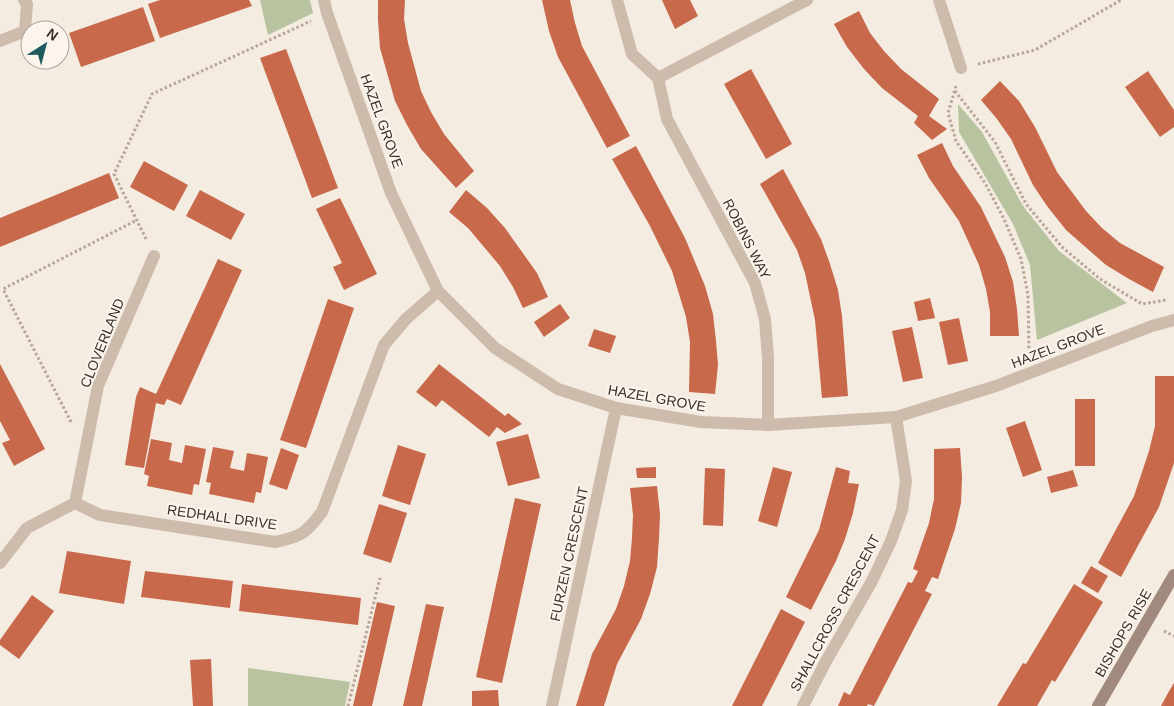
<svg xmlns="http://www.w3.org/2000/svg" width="1174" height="706" viewBox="0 0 1174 706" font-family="Arial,sans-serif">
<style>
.green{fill:#b8c4a0}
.building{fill:#c8694b}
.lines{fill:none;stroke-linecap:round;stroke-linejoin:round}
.path{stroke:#b9a596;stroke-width:3;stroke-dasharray:2.5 2.5;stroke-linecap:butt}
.street{stroke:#cdbbac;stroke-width:12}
.secondary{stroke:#a18a7d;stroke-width:12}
.labels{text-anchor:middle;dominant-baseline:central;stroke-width:4;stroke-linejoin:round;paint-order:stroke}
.street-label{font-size:14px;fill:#3b302b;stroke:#fbf5ee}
</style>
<rect width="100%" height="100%" fill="#f4ebe1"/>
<g class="green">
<path d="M260,0H310L313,13L268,35Z"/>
<path d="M958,104L982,132L1023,206L1059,251L1127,303L1037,340L1030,265L1013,224L959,132Z"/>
<path d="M248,668L350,682L345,706H248Z"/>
</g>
<g class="building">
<path d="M160,0H249L252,6L160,38L148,4Z"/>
<path d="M378,0H405L404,19L408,43L421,91L431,112L444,134L474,171L456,188L421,149L407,125L395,101L380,48L378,20Z"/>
<path d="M542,0H570L575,23L582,46L630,136L607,148L558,57L549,31Z"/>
<path d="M662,0H690L698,16L675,29Z"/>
<path d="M143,7L155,41L81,67L69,33Z"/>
<path d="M859,11L870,33L884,51L901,69L939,99L929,116L947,129L932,140L914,123L918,116L882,88L864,69L847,47L834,24Z"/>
<path d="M286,49L338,188L312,198L260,58Z"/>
<path d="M751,69L792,144L766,159L724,84Z"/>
<path d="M1148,71L1174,110V127L1160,137L1125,87Z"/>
<path d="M1000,81L1019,101L1035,127L1057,172L1086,211L1102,228L1120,243L1164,267L1153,292L1129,279L1106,265L1066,230L1047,206L1033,185L1011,139L997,119L981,100Z"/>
<path d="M942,143L953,166L981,207L1005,257L1013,282L1017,309L1019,336H990V312L986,289L979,265L959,221L929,178L917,155Z"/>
<path d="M636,146L685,238L705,286L713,314L716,341L718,365L715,394L689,392L690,342L686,317L672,271L650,226L612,159Z"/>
<path d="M144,161L188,185L174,211L130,187Z"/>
<path d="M783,169L821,239L830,264L838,290L842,316L848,396L822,398L815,320L805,273L797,250L760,184Z"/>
<path d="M109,173L119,198L0,247V218Z"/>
<path d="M200,190L245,214L231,240L186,216Z"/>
<path d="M466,190L487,208L505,228L537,273L548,297L523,308L513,287L500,266L468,228L449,212Z"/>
<path d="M340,198L377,274L344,290L333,267L342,263L316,209Z"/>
<path d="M218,259L242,270L181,405L167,399L164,405L156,403L144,468L125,465L136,397L140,387L156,394Z"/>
<path d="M930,298L935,318L918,321L914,302Z"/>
<path d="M328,299L354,308L306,448L280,440Z"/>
<path d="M560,304L570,318L544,337L534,322Z"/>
<path d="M959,318L968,361L948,365L939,322Z"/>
<path d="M912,327L923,378L903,382L892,331Z"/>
<path d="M594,329L616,336L610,353L588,346Z"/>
<path d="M0,364L45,449L14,466L2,443L10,440L0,421Z"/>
<path d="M439,364L505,416L508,413L522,424L505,433L497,427L489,437L442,400L436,407L416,392Z"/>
<path d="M1155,376H1174V463L1159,507L1121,577L1098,563L1134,496L1149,451L1155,426Z"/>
<rect x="1075" y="399" width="20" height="67"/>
<path d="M1025,421L1042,470L1023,477L1006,428Z"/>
<path d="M528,434L540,478L508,486L496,442Z"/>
<path d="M151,439L172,443L169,460L182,463L185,445L206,449L199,485L194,484L192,495L147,486L149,476L144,474Z"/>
<path d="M398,445L426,454L410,505L382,496Z"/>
<path d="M213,447L234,451L230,468L244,471L247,453L268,457L261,493L256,492L254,503L209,494L211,483L206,482Z"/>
<path d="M281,448L299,455L287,490L269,484Z"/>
<path d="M960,448L962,477L961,503L955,529L938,579L932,577L925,591L932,594L874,706L868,704L867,706H838L844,692L850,695L908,582L912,583L918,571L913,569L929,523L934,499V449Z"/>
<path d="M656,467V478H637L636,468Z"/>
<path d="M773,467L792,472L777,527L758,521Z"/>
<path d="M836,467L850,471L848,483L859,484L853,513L845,539L836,561L811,610L786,597L819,530Z"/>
<path d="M705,468L725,469L723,526L703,525Z"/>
<path d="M1073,470L1078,486L1051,493L1047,477Z"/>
<path d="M657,486L660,514L659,538L657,567L650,594L641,619L617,664L604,706H576L592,654L616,609L624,586L630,561L632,538L633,515L630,488Z"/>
<path d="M515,498L541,504L502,683L476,677Z"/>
<path d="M379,504L407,513L391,563L363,554Z"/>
<path d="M67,551L131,561L124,604L59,593Z"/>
<path d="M1091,566L1108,576L1098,593L1081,583Z"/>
<path d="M145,571L233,581L230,608L141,597Z"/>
<path d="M242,584L361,598L358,625L239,611Z"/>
<path d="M1074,584L1103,602L1055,682L1052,680L1037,706H997L1023,663L1026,664Z"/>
<path d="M32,595L54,611L19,659L0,645V640Z"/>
<path d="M377,602L395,606L372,706H353Z"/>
<path d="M426,604L444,607L422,706H403Z"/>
<path d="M781,609L805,622L782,667L762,706H732Z"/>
<path d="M211,659L213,706H193L190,660Z"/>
<path d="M1174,683V706H1161L1168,693Z"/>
<path d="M498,690L499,706H472V691Z"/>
</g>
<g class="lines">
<g class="path">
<path d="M978,64L1035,50L1121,0"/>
<path d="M956,86L948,113L956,141L985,183L1004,219L1021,259L1028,295L1029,353"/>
<path d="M955,91L995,142L1026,204L1062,247L1100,279L1142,304L1166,300"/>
<path d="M146,239L114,174L152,94L311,21"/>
<path d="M71,422L3,289L137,220"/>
<path d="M1164,631L1174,636"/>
<path d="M348,706L380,578"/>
</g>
<g class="street">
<path d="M324,0L327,13L391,193L438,291L495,348L558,389L616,408L701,422L768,425L896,417L996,386L1152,326L1174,320"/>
<path d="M617,0L632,54L658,78L667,119L755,283L765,319L768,358V425"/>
<path d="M939,0L961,68"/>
<path d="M0,41L25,31L27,4L24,0"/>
<path d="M658,78L807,0"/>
<path d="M75,503L98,386L154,256"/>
<path d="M0,563L27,528L75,503L100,515L275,542C301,537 306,533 322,512L384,345L406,319L438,291"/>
<path d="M552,706L616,408"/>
<path d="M803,706L825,663L872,581L891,541L902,510L906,481L896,417"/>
</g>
<path class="secondary" d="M1098,706L1174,575"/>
</g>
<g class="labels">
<g class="street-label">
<text transform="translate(382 121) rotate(70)">HAZEL GROVE</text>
<text transform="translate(747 239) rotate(63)">ROBINS WAY</text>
<text transform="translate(102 343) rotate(-68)">CLOVERLAND</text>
<text transform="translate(1058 346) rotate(-21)">HAZEL GROVE</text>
<text transform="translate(657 398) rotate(10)">HAZEL GROVE</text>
<text transform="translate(222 517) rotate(8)">REDHALL DRIVE</text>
<text transform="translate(569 554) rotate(-78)">FURZEN CRESCENT</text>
<text transform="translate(835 613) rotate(-62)">SHALLCROSS CRESCENT</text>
<text transform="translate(1123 633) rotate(-60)">BISHOPS RISE</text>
</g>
</g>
<g transform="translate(45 45) rotate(36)"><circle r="24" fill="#fbf5ee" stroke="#aea6a0"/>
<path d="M0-4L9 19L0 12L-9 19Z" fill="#1f5a5e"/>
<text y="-8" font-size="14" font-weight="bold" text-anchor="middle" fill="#3b302b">N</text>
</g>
</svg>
